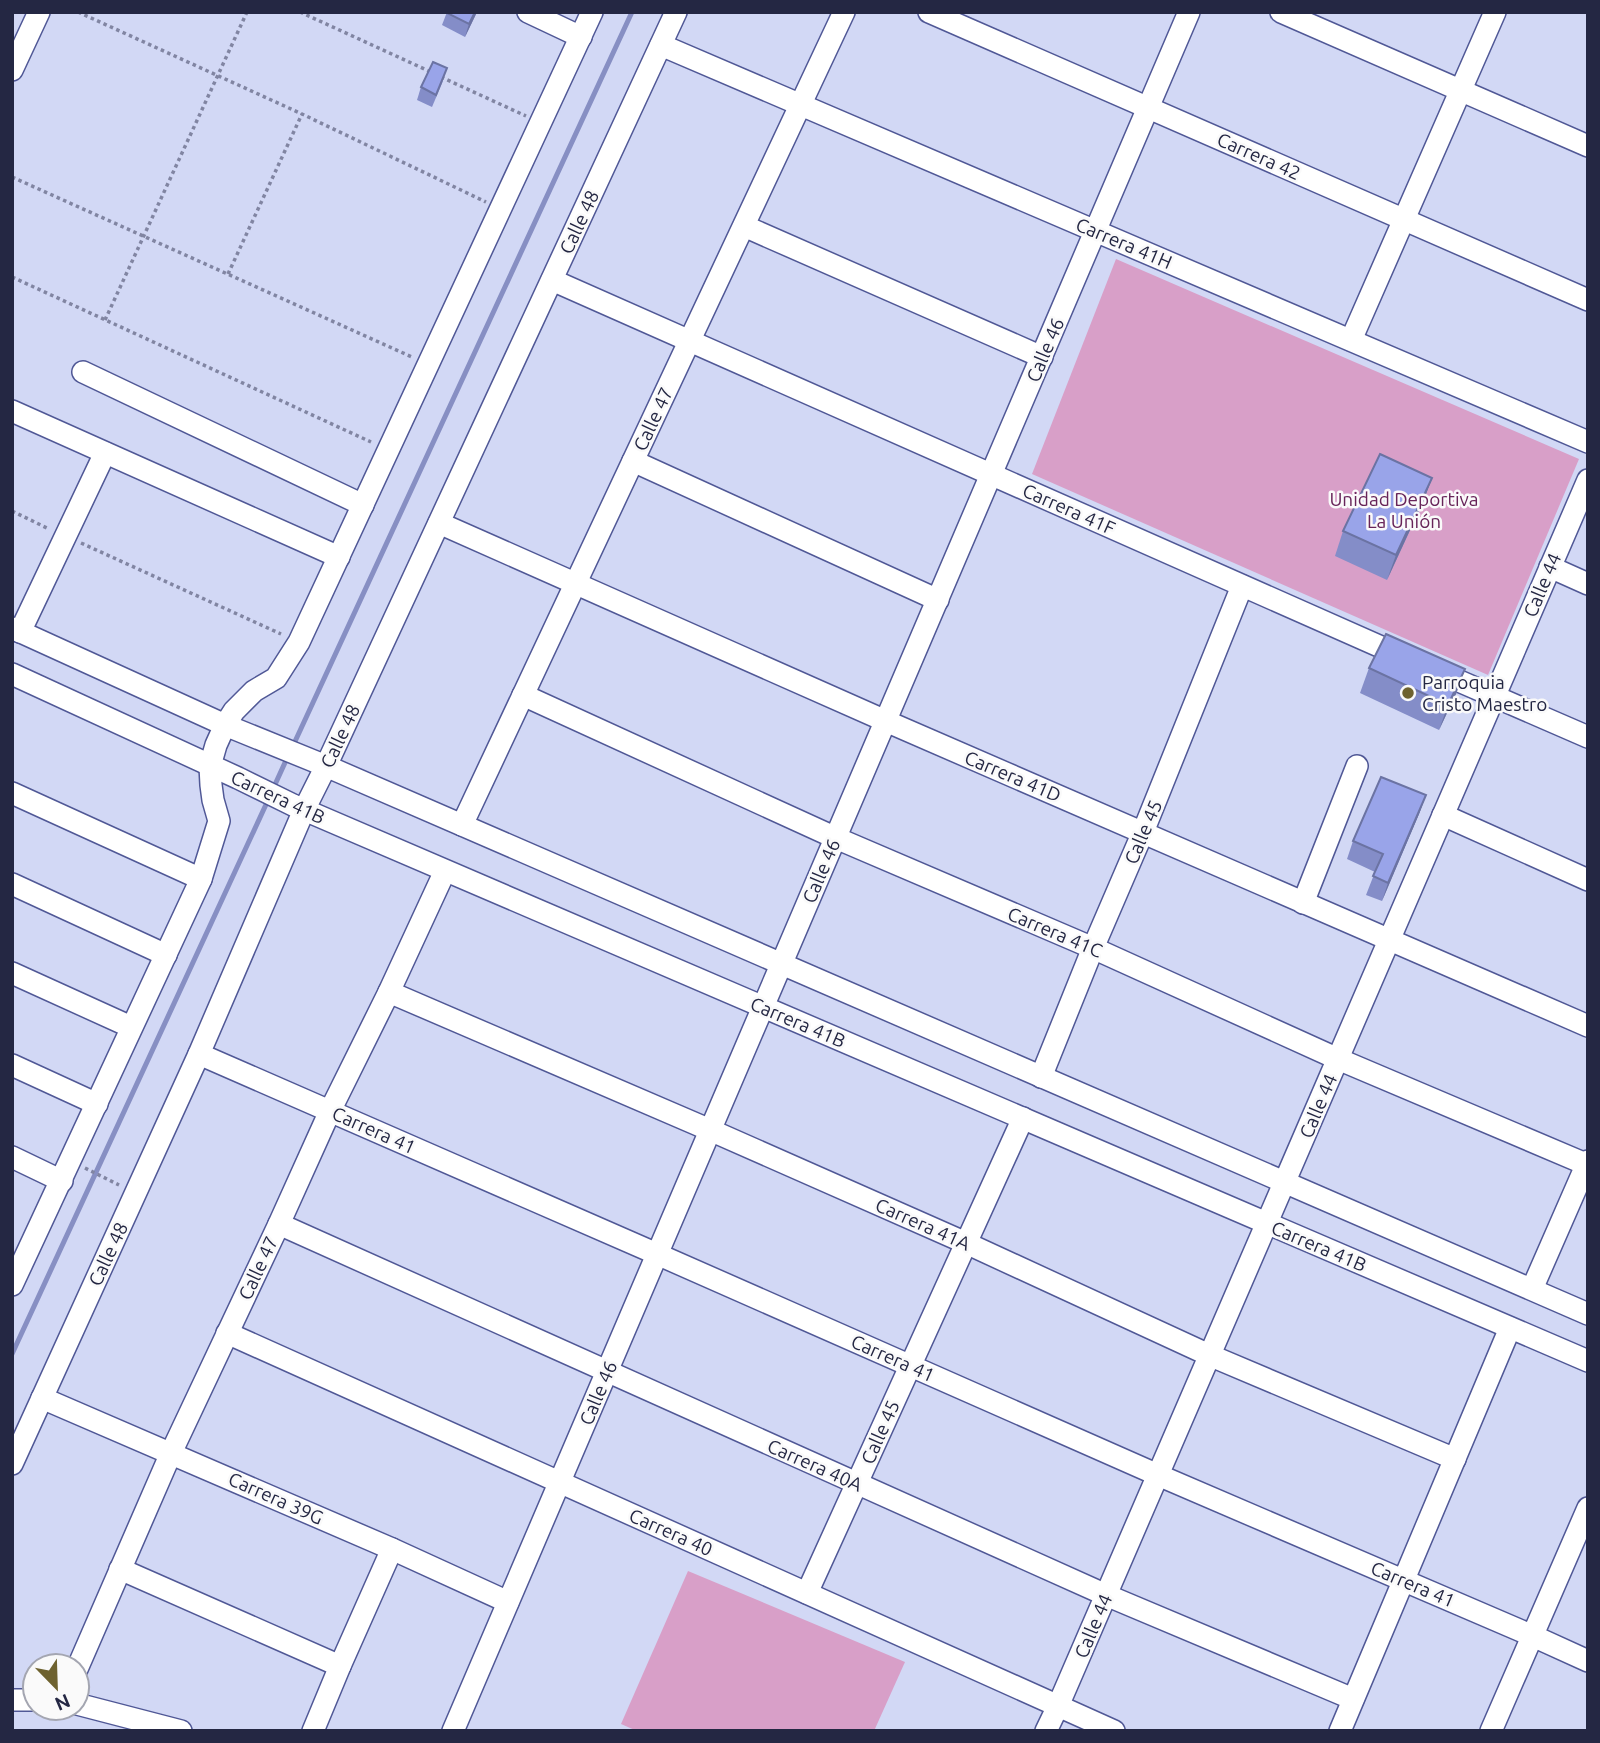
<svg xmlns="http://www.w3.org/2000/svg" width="1600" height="1743" viewBox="0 0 1600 1743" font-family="Ubuntu,sans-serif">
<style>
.green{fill:#d89fc8}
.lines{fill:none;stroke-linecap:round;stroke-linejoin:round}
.stream{stroke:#878fc3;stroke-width:5}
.minor-casing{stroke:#505896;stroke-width:24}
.path{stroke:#8185a2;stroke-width:3.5;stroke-dasharray:3.5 3.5;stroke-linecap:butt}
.minor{stroke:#fff;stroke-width:21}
.wall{fill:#848dc8}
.shaded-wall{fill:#6b73a3}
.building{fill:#99a4e9;stroke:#6b73a3;stroke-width:2}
.poi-dot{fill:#6e622f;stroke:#fafafa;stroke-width:2.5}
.labels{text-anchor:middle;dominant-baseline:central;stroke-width:5;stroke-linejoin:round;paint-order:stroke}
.street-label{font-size:19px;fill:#242743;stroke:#fafafa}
.park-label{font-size:19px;fill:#672459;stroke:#fafafa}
.poi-label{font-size:19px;fill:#242743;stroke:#fafafa;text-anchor:start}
</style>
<rect width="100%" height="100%" fill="#d2d8f5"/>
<g class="green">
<path d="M1116,259L1579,459L1488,675L1032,474Z"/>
<path d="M688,1571L905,1662L874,1731H637L621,1724Z"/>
</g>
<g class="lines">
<g class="stream">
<path d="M292,748L632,12"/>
<path d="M273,789L288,756"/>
<path d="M12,1354L269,798"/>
</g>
<defs>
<g id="minor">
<path d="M528,12L581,37"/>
<path d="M929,12L1588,300"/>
<path d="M1281,12L1588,146"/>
<path d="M661,45L1588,442"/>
<path d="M12,70L39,12"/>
<path d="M744,226L1042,357"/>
<path d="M552,280L1406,658"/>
<path d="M1351,340L1495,12"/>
<path d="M83,372L363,505"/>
<path d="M12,411L339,557"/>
<path d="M633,461L938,600"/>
<path d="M439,523C589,588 738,656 888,722C1121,824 1354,926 1588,1026"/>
<path d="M1550,567L1588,584"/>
<path d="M12,628L225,725L326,766L1588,1314"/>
<path d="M20,632L105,453"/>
<path d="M1436,671L1588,737"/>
<path d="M12,674L238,778L293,805L1588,1361"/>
<path d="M523,695L836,838L1093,948L1338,1059L1588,1165"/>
<path d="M12,793L201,879"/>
<path d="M1443,815L1588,880"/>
<path d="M462,825L844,12"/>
<path d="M12,884L166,955"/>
<path d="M1303,903L1357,766"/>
<path d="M12,973L131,1027"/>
<path d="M389,992L710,1130L966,1243L1209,1355L1455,1459"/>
<path d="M199,1054L657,1254L1158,1475L1533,1636L1588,1661"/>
<path d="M12,1065L97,1104"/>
<path d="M1041,1077L1093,948L1143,832L1242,586"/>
<path d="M12,1157L62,1181"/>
<path d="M279,1224L1106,1595L1353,1699"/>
<path d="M12,1285L201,879L219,821L213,800L211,785L210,766L216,745L225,725L234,711L254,691L276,678L299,642L592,12"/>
<path d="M1532,1289L1588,1161"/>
<path d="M227,1333L1114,1731"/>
<path d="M42,1398L392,1549L508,1602"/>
<path d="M12,1464L199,1054L304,810L326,766L676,12"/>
<path d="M120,1569L340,1666"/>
<path d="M807,1593L1023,1118"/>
<path d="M77,1669L171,1453L279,1224L330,1111L389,992L445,871"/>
<path d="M12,1700H35"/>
<path d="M77,1704L181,1731"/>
<path d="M313,1731L340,1666L392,1549"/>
<path d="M453,1731L1189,12"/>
<path d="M1046,1731L1058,1706L1588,480"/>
<path d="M1340,1731L1510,1328"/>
<path d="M1491,1731L1588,1508"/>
</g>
</defs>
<use href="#minor" class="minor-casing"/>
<g class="path">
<path d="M78,12L302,114L486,202"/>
<path d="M300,12L431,72"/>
<path d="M441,77L526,116"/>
<path d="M12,177L412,357"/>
<path d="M228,274L302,114"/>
<path d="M12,277L371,442"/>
<path d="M105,320L247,12"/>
<path d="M12,511L49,529"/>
<path d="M81,543L281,634"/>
<path d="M85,1168L119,1185"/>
</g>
<use href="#minor" class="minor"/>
</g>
<g class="wall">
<path d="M447,12H477L465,37L442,25Z"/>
<path d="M443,81L432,107L417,100L421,87Z"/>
<path d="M1432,478L1423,502L1387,580L1335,556L1343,531Z"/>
<path d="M1369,668L1465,669L1456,694L1439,730L1360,693Z"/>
<path d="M1426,795L1419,814L1382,901L1366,895L1375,872L1347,859L1353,841Z"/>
</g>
<g class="shaded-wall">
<path d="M475,12H477L465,37L469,24Z"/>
<path d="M1432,478L1423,502L1387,580L1396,555Z"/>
<path d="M1465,669L1456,694L1439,730L1448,705Z"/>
<path d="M1426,795L1419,814L1382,901L1388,883Z"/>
</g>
<g class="building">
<path d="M447,12H475L469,24L447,13Z"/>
<path d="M433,62L447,68L436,95L421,87Z"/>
<path d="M1380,454L1432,478L1396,555L1343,531Z"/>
<path d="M1386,634L1465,669L1448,705L1369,668Z"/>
<path d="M1381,777L1426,795L1388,883L1373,876L1383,854L1353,841Z"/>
</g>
<circle class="poi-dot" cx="1408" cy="693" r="7"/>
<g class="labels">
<g class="street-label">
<text transform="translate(1259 156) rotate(24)">Carrera 42</text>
<text transform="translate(579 222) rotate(-65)">Calle 48</text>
<text transform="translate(1124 243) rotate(23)">Carrera 41H</text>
<text transform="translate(1045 350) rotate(-67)">Calle 46</text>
<text transform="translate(653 419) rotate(-65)">Calle 47</text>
<text transform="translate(1069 509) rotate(24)">Carrera 41F</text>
<text transform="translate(1542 585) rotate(-67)">Calle 44</text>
<text transform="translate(340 736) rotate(-65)">Calle 48</text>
<text transform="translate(1013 776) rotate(23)">Carrera 41D</text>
<text transform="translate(278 797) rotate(25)">Carrera 41B</text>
<text transform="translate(1143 832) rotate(-67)">Calle 45</text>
<text transform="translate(821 871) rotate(-67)">Calle 46</text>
<text transform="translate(1055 932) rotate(23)">Carrera 41C</text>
<text transform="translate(798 1022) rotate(23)">Carrera 41B</text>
<text transform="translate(1318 1106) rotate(-67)">Calle 44</text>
<text transform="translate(374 1130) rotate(24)">Carrera 41</text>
<text transform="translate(923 1224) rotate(24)">Carrera 41A</text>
<text transform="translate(1319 1246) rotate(23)">Carrera 41B</text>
<text transform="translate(108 1254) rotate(-65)">Calle 48</text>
<text transform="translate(258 1268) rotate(-65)">Calle 47</text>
<text transform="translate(893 1358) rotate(24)">Carrera 41</text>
<text transform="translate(598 1393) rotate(-67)">Calle 46</text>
<text transform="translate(880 1432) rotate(-66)">Calle 45</text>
<text transform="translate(815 1465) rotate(24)">Carrera 40A</text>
<text transform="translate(276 1498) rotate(24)">Carrera 39G</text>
<text transform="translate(671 1532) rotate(24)">Carrera 40</text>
<text transform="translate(1413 1584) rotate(23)">Carrera 41</text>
<text transform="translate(1093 1626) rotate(-67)">Calle 44</text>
</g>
<g class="park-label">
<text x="1404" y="499">Unidad Deportiva<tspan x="1404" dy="22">La Unión</tspan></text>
</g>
<g class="poi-label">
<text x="1422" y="682">Parroquia<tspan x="1422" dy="22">Cristo Maestro</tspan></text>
</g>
</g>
<rect width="1600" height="1743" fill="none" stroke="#242743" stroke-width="28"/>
<g transform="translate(56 1687) rotate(157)"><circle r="33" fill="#fafafa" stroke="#a4a6b1" stroke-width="2"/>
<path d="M0-5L12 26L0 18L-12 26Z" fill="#6e622f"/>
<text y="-10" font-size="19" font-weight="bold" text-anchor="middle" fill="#242743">N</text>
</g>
</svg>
